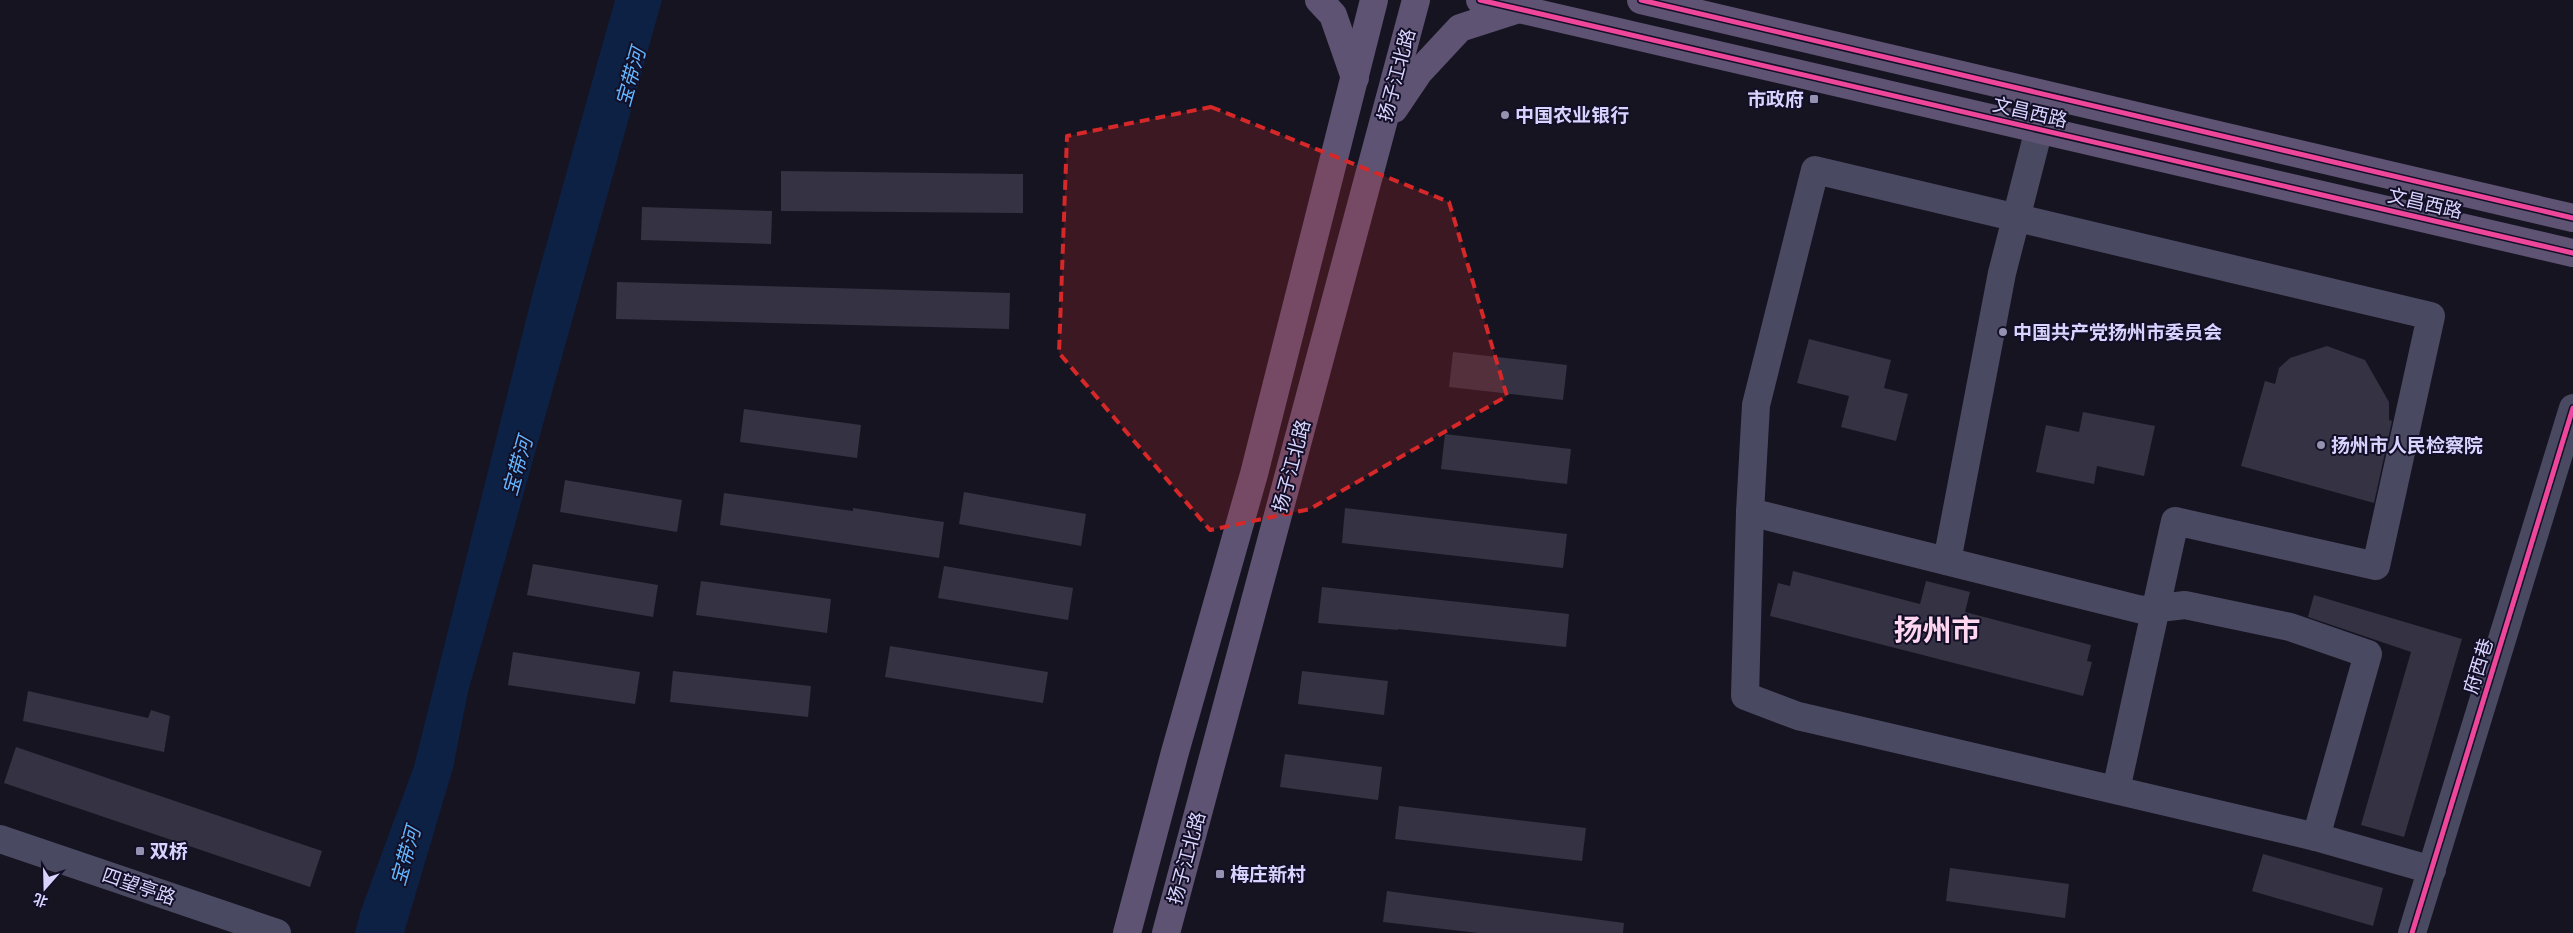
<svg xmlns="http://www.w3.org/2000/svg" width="2573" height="933" viewBox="0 0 2573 933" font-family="Mulish,'Noto Sans SC',sans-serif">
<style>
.water{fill:#0d2144}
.building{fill:#343243}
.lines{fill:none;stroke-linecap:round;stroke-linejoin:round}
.minor{stroke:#4a4962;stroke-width:28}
.major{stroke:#5e5373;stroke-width:28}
.cycleway-casing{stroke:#130f26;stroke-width:8}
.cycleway{stroke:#ed469a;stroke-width:5}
.marked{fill:#d62828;fill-opacity:0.2;stroke:#d62828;stroke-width:4;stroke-dasharray:10 6;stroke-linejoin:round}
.poi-dot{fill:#9591b1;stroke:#130f26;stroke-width:2}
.labels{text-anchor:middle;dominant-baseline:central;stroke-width:4;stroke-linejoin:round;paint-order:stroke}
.street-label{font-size:19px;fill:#d9d4ff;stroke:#130f26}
.poi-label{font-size:19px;font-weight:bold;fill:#d9d4ff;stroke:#130f26;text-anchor:start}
.water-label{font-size:20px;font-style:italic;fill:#62b6ff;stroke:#130f26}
.town-label{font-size:29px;font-weight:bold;fill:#ffd6f0;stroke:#130f26}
</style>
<rect width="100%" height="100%" fill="#161421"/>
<path class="water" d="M615,0H662L468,692L453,768L404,933H355L361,910L414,766L533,292Z"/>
<g class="building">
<path d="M781,171L1023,174V213L781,211Z"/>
<path d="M642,207L772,211L771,244L641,240Z"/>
<path d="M617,282L1010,293L1009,329L616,319Z"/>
<path d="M1809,339L1891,360L1884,388L1908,394L1896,441L1841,427L1849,396L1797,383Z"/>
<path d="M2327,346L2365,360L2389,402V420L2392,421L2374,503L2241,466L2265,381L2275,384L2279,368L2290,358Z"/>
<path d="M1453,352L1567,365L1563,400L1449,387Z"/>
<path d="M744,409L861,425L857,458L740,442Z"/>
<path d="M2083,412L2155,426L2144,476L2097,466L2094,484L2036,472L2046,425L2079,432Z"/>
<path d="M1445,434L1571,449L1567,484L1441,469Z"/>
<path d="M565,480L682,500L677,532L560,512Z"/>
<path d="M964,492L1086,514L1081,546L959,524Z"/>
<path d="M724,493L853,511V508L944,522L939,558L720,525Z"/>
<path d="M1345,508L1567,534L1563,568L1342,543Z"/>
<path d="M533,564L658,585L653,617L527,595Z"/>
<path d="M944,566L1073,588L1068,620L938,598Z"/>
<path d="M1793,571L1920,604L1926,581L1970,592L1965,612L2091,645L2087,661L2092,662L2083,696L1770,616L1778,583L1790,586Z"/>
<path d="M701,581L831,599L827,633L696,615Z"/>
<path d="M1322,587L1569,614L1566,647L1398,629V630L1318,623Z"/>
<path d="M2314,595L2462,639L2404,837L2361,825L2411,652L2308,617Z"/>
<path d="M890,646L1048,672L1043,703L885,677Z"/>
<path d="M513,652L640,672L635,704L508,685Z"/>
<path d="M673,671L811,686L808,717L670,702Z"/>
<path d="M1302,671L1388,681L1384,715L1298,704Z"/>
<path d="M28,691L148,718L151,710L170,716L164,752L23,721Z"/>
<path d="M16,747L322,851L310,887L4,783Z"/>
<path d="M1285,754L1382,767L1378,800L1280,787Z"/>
<path d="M1399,806L1586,828L1582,861L1395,839Z"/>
<path d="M2263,854L2383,888L2373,926L2252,891Z"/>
<path d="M1950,868L2069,884L2065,918L1946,901Z"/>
<path d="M1387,891L1624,923L1623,933H1478L1383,922Z"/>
</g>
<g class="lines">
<g class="minor">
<path d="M1750,512L2142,610L2185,605L2290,627L2368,654L2316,837"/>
<path d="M1947,561L2002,273L2039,129"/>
<path d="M2116,790L2175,521L2376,566L2431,316L1815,170L1756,405L1750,512L1745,696L1798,716L2316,837L2432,870"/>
<path d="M0,839L277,933"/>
<path d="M2412,933L2573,408"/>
</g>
<g class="major">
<path d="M1319,0L1333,15L1355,78"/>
<path d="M1480,0L2573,253"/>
<path d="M1641,0L2573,218"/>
<path d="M1394,109L1419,72L1460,28L1519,9"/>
<path d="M1127,933L1175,752L1254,474L1374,0"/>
<path d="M1166,933L1416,0"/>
</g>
<defs>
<g id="cycleway">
<path d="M1480,0L2573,253"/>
<path d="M1641,0L2573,218"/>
<path d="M2412,933L2573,408"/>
</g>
</defs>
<use href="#cycleway" class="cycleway-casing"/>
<use href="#cycleway" class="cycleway"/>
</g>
<path class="marked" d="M1211,107L1449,202L1507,396L1310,509L1210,530L1059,353L1067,136Z"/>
<g class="poi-dot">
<rect x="1809" y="94" width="10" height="10" rx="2.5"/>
<circle cx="1505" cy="115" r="5"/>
<circle cx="2003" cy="332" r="5"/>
<circle cx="2321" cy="445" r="5"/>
<rect x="135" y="846" width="10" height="10" rx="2.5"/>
<rect x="1215" y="869" width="10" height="10" rx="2.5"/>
</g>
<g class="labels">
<g class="street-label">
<text transform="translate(1396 75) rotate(-75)">扬子江北路</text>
<text transform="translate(2030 112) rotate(13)">文昌西路</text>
<text transform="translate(2425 203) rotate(13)">文昌西路</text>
<text transform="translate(1291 466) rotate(-75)">扬子江北路</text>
<text transform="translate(2478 666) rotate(-73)">府西巷</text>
<text transform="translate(1186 858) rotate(-75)">扬子江北路</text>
<text transform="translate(139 886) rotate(19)">四望亭路</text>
</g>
<g class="poi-label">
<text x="1804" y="99" text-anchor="end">市政府</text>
<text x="1515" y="115">中国农业银行</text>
<text x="2013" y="332">中国共产党扬州市委员会</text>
<text x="2331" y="445">扬州市人民检察院</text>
<text x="150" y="851">双桥</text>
<text x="1230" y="874">梅庄新村</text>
</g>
<g class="water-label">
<text transform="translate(630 77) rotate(-74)">宝带河</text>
<text transform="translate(517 466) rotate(-74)">宝带河</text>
<text transform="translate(405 856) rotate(-74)">宝带河</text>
</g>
<g class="town-label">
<text x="1937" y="629">扬州市</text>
</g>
</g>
<g transform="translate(45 888) rotate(200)" stroke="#130f26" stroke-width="4" paint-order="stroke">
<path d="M0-4L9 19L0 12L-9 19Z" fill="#d9d4ff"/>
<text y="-8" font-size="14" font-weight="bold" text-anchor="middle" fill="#d9d4ff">北</text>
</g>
</svg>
